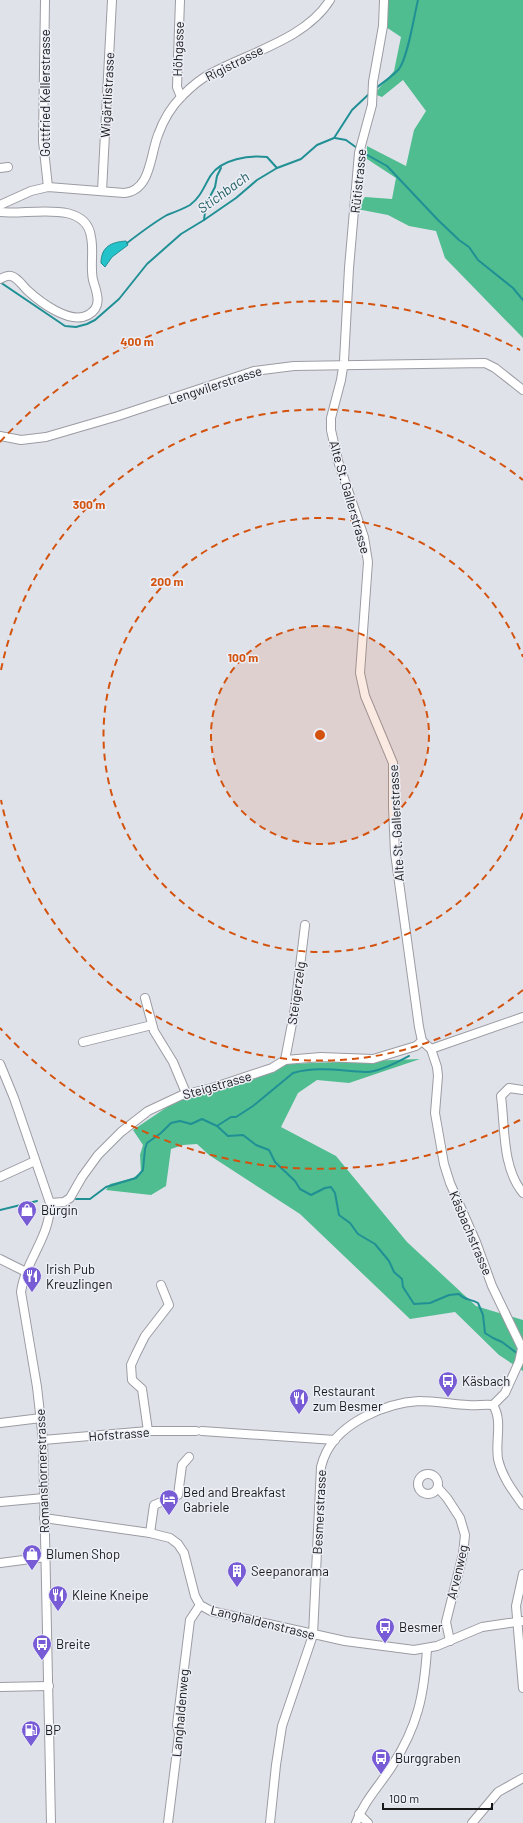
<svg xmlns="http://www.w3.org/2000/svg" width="523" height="1823" viewBox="0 0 523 1823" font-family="Barlow,sans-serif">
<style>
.forest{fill:#4fbd90}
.water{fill:#24c3ca;stroke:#209095}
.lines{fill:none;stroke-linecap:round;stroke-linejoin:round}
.stream{stroke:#209095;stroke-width:2}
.minor-casing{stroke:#9b9ca3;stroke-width:10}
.minor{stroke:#fff;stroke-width:8}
.ring{fill:none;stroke:#d3520d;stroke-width:2;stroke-dasharray:7 5}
.labels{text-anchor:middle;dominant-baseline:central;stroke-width:3;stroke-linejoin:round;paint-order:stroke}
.street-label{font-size:13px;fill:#17181a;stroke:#edeff7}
.poi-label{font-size:13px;fill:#17181a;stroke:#edeff7;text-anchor:start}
.water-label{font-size:14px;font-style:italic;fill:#256063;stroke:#edeff7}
.centre{fill:#d3520d;stroke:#edeff7;stroke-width:2}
.ring-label{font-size:12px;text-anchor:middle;font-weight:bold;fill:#d3520d;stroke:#edeff7;stroke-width:3;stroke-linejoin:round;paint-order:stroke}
</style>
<rect width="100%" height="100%" fill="#e0e2ea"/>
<g class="forest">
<path d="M385,0H523V338L445,258L436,231L409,226L388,215L357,209L365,197L392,199L396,178L367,159V146L406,166L414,130L426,111L403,80L382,97L374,94L394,71L401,37L386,27Z"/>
<path d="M420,1059L349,1083L317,1080L298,1093L281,1127L336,1156L407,1242L476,1306L523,1320V1371L499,1355L455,1312L410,1319L300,1214L209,1155L197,1144L183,1145L171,1149L166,1186L151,1195L106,1190L110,1184L133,1178L141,1172L140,1155L143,1145L133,1130L176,1101L246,1083L286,1064Z"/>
</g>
<path class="water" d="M126,241L128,245L112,257L105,267L101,263C101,247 111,242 126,241Z"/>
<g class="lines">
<g class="stream">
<path d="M375,89C383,82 392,77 399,69C408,57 414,16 418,0"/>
<path d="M335,138L346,140L357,148"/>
<path d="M362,152L387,166L438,220L459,240L469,247L478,260L513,288L523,300"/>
<path d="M204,220L206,204L215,187L217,176L221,168"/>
<path d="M127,243C140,233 153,223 167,215C175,212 183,209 190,205C201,197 204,186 211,175C222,159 249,155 267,157L277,168"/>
<path d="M0,282L65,326L76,327L87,324L95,320L119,299L147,264L181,234L204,220L236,198L257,180L277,168L301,159L317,145L334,138L352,110L370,93"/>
<path d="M217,1126L231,1117H236L253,1106L293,1073C317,1066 342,1071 365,1072C378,1073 398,1062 409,1056"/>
<path d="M76,1199H90L106,1187L136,1178L143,1170L145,1149L147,1143L161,1133L171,1123L180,1121L191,1124L202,1119L217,1126L228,1136L243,1135L256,1145L269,1150L275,1162L295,1181L300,1189L311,1195L325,1188L331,1187L335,1193L339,1215L350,1223L358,1234L375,1244L389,1261L394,1272L402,1279L403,1287L414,1304L430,1303L449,1295L459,1294C464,1300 471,1299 478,1303L483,1315L485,1333L493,1338L502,1342L518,1354"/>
<path d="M0,1210L37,1201"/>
</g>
<defs>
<g id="minor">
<path d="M45,0L43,141L48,187"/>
<path d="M180,0L177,87L181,97"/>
<path d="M384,0L383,26L373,82L372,105L359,153L349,268L344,361L341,380L331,418V430L338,461L364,537L368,562L360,673L365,696L393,763V807L395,853L419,1027L422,1041L431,1049L437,1067L438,1076L435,1113L444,1164L450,1183L476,1242L492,1286L522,1348L519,1362L505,1393L493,1405"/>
<path d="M0,168L8,167"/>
<path d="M102,191L112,0"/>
<path d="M0,205L31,191L48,187L124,193C151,191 150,155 158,135C163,121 171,107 182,96C190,88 200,79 210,74C248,53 306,39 330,0"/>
<path d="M0,212C25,216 86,198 91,237C94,251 90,266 93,280C97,293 103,307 88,315C70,325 40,302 27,290C23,286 17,277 11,276C7,275 4,277 0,279"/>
<path d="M0,436L21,440L46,437L118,416L254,371L294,366L485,363L495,368L523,390"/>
<path d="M145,998L154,1031L173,1062L186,1093"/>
<path d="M83,1042L152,1025"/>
<path d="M431,1049L523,1017"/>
<path d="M285,1060L295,1008L305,925"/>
<path d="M0,1064L14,1098L50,1203C51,1236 25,1261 21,1292L37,1387L43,1440L51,1823"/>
<path d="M523,1090L509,1088L501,1096C505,1127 502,1168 523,1193"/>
<path d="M0,1177L35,1161"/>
<path d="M50,1203L64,1202L70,1198L82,1177L98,1155L121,1132L148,1111L182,1095L212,1088L272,1068L285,1060L321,1057L373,1059L416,1046L422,1041"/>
<path d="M0,1259L26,1272"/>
<path d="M493,1405C503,1421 495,1440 498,1459C502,1477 513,1491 523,1505"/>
<path d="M0,1423L41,1418"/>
<path d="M148,1431L142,1389L132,1380L131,1365L136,1354L145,1336L169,1305L161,1285"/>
<path d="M202,1431L335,1440"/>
<path d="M43,1440L148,1431H196"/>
<circle cx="428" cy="1484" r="10"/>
<path d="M438,1488L447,1498L460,1518L465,1535L463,1554L446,1622L450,1641"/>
<path d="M0,1502L44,1498"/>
<path d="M44,1518L150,1533L170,1538L178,1544L184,1553L195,1596L200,1605L211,1611L345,1641L414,1650L437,1646L482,1627L523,1621"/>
<path d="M150,1533L154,1505L178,1495L182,1465L189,1457"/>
<path d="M0,1563L46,1557"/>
<path d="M523,1574L516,1606L523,1688"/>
<path d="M0,1687L49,1686"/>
<path d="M359,1814L368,1823"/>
<path d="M168,1823L179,1734L177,1725L190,1620L200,1605"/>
<path d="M270,1823L276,1765L282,1726L313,1635L321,1467C322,1463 324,1457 326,1453C341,1422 386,1403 419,1401C435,1401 452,1404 468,1405C476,1406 484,1404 493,1405"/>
<path d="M356,1823C364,1801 380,1785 392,1766C418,1726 424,1695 427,1649"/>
<path d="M472,1823L498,1792L523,1778"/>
</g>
</defs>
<use href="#minor" class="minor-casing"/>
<use href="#minor" class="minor"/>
</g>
<circle cx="320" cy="735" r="109" fill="#d3520d" fill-opacity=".12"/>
<g class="ring">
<circle cx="320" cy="735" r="109"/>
<path d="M523 813A217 217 0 1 1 523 657"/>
<path d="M523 990A326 326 0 0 1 1 800M1 670A326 326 0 0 1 523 480"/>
<path d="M520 1120A434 434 0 0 1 0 1028M0 442A434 434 0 0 1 520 350"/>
</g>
<defs>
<symbol id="shop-pin" viewBox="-11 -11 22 30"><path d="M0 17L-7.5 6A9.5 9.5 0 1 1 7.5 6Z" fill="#785cd6" stroke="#edeff7"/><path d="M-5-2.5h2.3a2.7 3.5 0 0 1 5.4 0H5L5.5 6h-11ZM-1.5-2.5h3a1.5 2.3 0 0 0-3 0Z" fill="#fff"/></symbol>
<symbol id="restaurant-pin" viewBox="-11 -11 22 30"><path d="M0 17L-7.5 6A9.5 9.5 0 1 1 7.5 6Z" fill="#785cd6" stroke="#edeff7"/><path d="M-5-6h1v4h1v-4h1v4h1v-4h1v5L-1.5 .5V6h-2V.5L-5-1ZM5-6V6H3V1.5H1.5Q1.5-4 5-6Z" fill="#fff"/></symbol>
<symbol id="bus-pin" viewBox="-11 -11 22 30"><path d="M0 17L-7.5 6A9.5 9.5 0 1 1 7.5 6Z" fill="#785cd6" stroke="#edeff7"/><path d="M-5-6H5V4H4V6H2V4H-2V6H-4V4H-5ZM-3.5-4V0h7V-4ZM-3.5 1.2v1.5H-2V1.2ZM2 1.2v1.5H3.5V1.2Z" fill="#fff"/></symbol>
<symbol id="hotel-pin" viewBox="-11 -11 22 30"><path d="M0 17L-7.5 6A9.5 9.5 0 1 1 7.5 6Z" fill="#785cd6" stroke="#edeff7"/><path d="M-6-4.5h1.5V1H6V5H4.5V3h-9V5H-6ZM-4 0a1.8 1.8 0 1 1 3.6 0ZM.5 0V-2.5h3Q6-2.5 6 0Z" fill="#fff"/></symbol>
<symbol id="building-pin" viewBox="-11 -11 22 30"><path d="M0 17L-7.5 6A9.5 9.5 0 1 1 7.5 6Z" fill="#785cd6" stroke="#edeff7"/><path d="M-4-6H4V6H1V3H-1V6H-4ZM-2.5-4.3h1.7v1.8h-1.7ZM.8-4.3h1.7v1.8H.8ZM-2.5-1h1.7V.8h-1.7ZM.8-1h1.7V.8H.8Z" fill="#fff"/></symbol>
<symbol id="fuel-pin" viewBox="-11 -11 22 30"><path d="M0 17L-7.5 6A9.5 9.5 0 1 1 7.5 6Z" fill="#785cd6" stroke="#edeff7"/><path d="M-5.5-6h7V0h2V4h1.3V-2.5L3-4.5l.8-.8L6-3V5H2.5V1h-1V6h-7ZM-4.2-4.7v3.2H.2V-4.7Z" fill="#fff"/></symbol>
</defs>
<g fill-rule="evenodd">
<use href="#shop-pin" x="16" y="1199" width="22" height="30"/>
<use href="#restaurant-pin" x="21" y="1265" width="22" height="30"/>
<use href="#bus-pin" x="437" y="1370" width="22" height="30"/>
<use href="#restaurant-pin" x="288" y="1387" width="22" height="30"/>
<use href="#hotel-pin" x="158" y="1488" width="22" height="30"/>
<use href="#shop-pin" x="21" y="1543" width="22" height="30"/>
<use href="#building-pin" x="226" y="1560" width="22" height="30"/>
<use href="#restaurant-pin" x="47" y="1584" width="22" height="30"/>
<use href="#bus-pin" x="374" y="1616" width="22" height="30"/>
<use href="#bus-pin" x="31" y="1633" width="22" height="30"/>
<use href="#fuel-pin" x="20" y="1719" width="22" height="30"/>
<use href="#bus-pin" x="370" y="1747" width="22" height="30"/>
</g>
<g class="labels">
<g class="street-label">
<text transform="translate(178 49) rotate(-88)">Höhgasse</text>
<text transform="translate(234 63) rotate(-27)">Rigistrasse</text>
<text transform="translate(45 93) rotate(-90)">Gottfried Kellerstrasse</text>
<text transform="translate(107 95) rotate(-87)">Wigärtlistrasse</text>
<text transform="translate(358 181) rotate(-84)">Rütistrasse</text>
<text transform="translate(215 385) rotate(-18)">Lengwilerstrasse</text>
<text transform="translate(350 497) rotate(74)">Alte St. Gallerstrasse</text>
<text transform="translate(396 823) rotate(-93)">Alte St. Gallerstrasse</text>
<text transform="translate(296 993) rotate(-82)">Steigerzelg</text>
<text transform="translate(217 1085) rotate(-16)">Steigstrasse</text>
<text transform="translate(471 1233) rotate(67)">Käsbachstrasse</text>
<text transform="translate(119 1434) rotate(-4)">Hofstrasse</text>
<text transform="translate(42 1471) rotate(-92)">Romanshornerstrasse</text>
<text transform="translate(319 1512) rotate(-87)">Besmerstrasse</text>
<text transform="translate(457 1572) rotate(-77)">Arvenweg</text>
<text transform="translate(263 1622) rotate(14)">Langhaldenstrasse</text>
<text transform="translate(180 1713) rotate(-85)">Langhaldenweg</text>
</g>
<g class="poi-label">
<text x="41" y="1210">Bürgin</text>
<text x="46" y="1269">Irish Pub<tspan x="46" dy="15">Kreuzlingen</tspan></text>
<text x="462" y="1381">Käsbach</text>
<text x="313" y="1391">Restaurant<tspan x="313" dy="15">zum Besmer</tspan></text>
<text x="183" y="1492">Bed and Breakfast<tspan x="183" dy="15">Gabriele</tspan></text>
<text x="46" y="1554">Blumen Shop</text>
<text x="251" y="1571">Seepanorama</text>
<text x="72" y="1595">Kleine Kneipe</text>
<text x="399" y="1627">Besmer</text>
<text x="56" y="1644">Breite</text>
<text x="45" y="1730">BP</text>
<text x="395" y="1758">Burggraben</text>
</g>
<g class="water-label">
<text transform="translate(223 192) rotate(-36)">Stichbach</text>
</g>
</g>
<circle cx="320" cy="735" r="6" class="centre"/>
<g class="ring-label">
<text x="137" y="346">400 m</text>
<text x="89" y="509">300 m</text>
<text x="167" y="586">200 m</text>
<text x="243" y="662">100 m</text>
</g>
<path d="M383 1803v6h109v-6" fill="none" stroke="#17181a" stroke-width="2"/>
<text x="389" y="1803" font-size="12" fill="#17181a" stroke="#edeff7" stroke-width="3" paint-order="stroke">100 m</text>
</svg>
